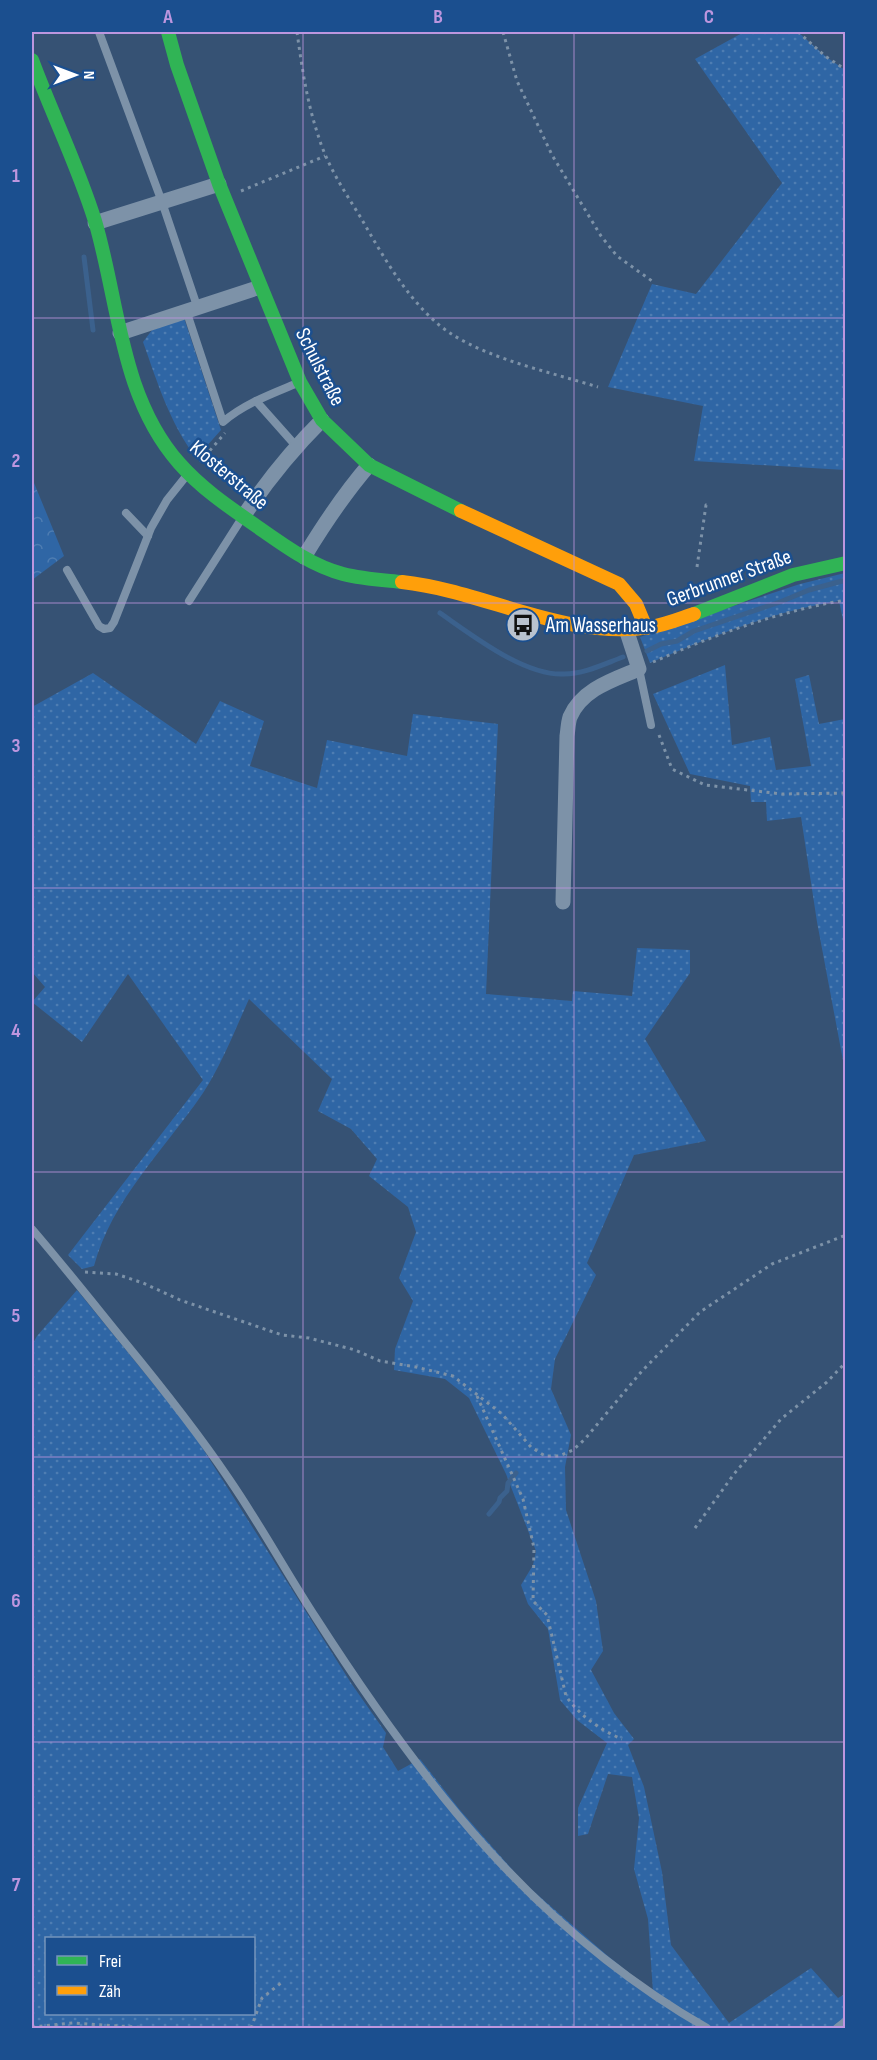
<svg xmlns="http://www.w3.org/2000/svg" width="877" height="2060" viewBox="0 0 877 2060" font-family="'Sofia Sans Condensed',sans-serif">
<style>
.grass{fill:url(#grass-dots);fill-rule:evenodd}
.forest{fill:url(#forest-crowns)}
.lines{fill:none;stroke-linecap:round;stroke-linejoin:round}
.stream{stroke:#3b618d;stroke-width:5}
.path{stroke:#7d92a8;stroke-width:3;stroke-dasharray:3 4.5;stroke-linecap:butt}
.lane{stroke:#7d92a8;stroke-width:8}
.street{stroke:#7d92a8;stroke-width:15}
.fast{stroke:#30b455;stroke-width:14}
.slow{stroke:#ff9f0a;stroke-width:14}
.grid{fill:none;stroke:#bd96df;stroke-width:1.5;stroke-opacity:0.55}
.labels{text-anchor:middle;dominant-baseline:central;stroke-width:5;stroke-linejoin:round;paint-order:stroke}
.street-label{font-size:21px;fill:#fff;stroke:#1b4f8f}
.poi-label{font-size:21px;fill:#fff;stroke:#1b4f8f;text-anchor:start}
.neatline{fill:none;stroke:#bd96df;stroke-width:2}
.grid-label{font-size:20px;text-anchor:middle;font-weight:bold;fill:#bd96df}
</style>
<defs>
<pattern id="grass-dots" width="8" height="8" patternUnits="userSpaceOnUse" patternTransform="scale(1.5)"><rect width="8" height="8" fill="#2f66a5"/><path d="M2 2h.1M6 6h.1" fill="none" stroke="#4e7db2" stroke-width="1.8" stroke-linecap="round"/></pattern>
<pattern id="forest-crowns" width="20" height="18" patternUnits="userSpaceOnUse" patternTransform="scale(1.5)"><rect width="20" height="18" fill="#2f66a5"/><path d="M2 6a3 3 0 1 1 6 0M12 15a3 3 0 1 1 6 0" fill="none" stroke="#4e7db2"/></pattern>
</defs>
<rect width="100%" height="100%" fill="#365274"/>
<g class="grass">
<path d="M744,32H798L825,56L845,70V470L694,461L703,406L608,387L652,284L696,294L782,183L695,59Z"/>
<path d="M184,318L221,430L196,458C169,421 158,384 143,342L152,330Z"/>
<path d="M845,573V629L839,601C774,611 710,637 650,663L640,637L800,584Z"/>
<path d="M725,665L732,745L770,737L776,770L811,766L795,679L809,675L819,724L845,719V1071L817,922L801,817L767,821L766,802H751L750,786L690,774L653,694Z"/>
<path d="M93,673L196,744L220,701L264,721L250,766L317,788L327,740L407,756L413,714L498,724L486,994L572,1001L573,991L632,996L637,948L690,950V973L645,1039L706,1141L634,1155L587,1263L596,1275L555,1359L551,1389L571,1435L565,1467L566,1510L596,1601L603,1651L591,1670L614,1713L634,1739L628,1745L644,1787L662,1872L671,1945L729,2023L811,1968L838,1998L845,1994V2028H32V1345L37,1336L77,1290L191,1430L351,1683L386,1733L383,1747L398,1771L420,1759L460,1810L524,1883L609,1957L653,1992L648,1919L634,1869L639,1818L632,1777L608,1774L588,1834L578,1836V1808L607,1743L577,1720L560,1700L548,1629L528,1604L521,1585L533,1565L536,1551L506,1474L469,1398L445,1379L394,1370L395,1349L413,1301L399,1278L416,1232L408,1207L369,1176L377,1159L351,1129L318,1111L332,1079L249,999C235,1030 222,1064 203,1093C165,1149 112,1199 94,1266L82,1269L68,1255L203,1080L128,974L82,1042L32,1002L45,987L32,972V707ZM46,1938H254V2014H46Z"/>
</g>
<path class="forest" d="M32,478L64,556L32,580Z"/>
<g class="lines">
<g class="stream">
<path d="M84,257L93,330"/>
<path d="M440,613C472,635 524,676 564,674C584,674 604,664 623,657"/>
<path d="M647,651L661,644L677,641L694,631L780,602L809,590L846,580"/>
<path d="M489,1514L499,1502L500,1498L507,1491L508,1483L516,1473"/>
</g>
<g class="path">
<path d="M297,32C302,68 307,103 319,138C328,167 345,192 361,218C384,258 413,310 453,335C493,360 553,373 598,387"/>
<path d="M503,32L517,81L552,155L601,236L617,256L652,281"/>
<path d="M798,32L825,56L846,70"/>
<path d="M241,191L325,156"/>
<path d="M200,462L225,433"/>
<path d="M697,567L706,505L709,506"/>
<path d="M653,662C714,635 779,611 846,600"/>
<path d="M659,735L672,769L705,785L782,794L846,793"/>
<path d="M85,1272L116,1274L143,1283L180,1300L282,1335L309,1338L355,1350L380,1361L416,1367L453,1376L502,1414L531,1447L545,1456H559L573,1450L585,1439L642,1371L700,1312L772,1264L846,1235"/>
<path d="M477,1396L523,1499L534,1548L533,1601L547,1615L566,1696C579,1715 600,1730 622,1739"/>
<path d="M695,1528L734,1474L781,1419L827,1382L846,1362"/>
<path d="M32,2027L73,2023L150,2028"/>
<path d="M251,2028L262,1998L281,1983"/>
</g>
<g class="lane">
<path d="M99,32L162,202L197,306"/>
<path d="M186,310L223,422C245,403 274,393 300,382"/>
<path d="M256,401L296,446"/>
<path d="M126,513L148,536"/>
<path d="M67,570L99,626L104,629L110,628L114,622L151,528L167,500L187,475"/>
<path d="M189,601L242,518"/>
<path d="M639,669L651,725"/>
<path d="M32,1229C63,1265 93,1303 123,1340C160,1385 196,1430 229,1479C260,1524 286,1572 316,1618C422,1783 534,1929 707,2028"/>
<path d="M837,2028L846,2021"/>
</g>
<g class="street">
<path d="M95,223L219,184"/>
<path d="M120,333L260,287"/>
<path d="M243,517C266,482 292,450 322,420"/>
<path d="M304,557C324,524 344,494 369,465"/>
<path d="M563,902L567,736C568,730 568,723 570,717C582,689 613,680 639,669L626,629"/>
</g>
<g class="fast">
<path d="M168,32L177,65L219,184L300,382L322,420L369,465L461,511"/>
<path d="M32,60C52,114 78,166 95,221C119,302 120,396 179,463C200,487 226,505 252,523C281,543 309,565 343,574C362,579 382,580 402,582"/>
<path d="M694,614L793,575L846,563"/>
</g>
<g class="slow">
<path d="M461,511L619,584L636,604L646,628"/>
<path d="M402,582C485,591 564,640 650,627C665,625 679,619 694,614"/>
</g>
</g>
<path class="grid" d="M303,32V2028M574,32V2028M32,318H846M32,603H846M32,888H846M32,1172H846M32,1457H846M32,1742H846"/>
<defs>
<symbol id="bus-disc" viewBox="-11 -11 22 22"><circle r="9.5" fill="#b9c2ce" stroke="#1b4f8f"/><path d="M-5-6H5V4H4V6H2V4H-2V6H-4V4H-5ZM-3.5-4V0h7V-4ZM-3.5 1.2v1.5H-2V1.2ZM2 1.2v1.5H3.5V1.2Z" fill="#111"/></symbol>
</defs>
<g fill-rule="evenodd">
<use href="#bus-disc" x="504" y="606" width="38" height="38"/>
</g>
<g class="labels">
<g class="street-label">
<text transform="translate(320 367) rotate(63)">Schulstraße</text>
<text transform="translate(229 475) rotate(40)">Klosterstraße</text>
<text transform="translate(729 578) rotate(-20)">Gerbrunner Straße</text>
</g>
<g class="poi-label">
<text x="546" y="625">Am Wasserhaus</text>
</g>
</g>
<rect width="877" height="2060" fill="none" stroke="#1b4f8f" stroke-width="66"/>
<rect x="45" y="1937" width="210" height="78" fill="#1b4f8f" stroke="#7695bc" stroke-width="1.5"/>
<rect x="57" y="1956" width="30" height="9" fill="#30b455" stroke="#7695bc" stroke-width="1.5"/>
<text x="99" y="1967" font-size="18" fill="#ffffff">Frei</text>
<rect x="57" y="1986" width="30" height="9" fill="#ff9f0a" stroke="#7695bc" stroke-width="1.5"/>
<text x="99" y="1997" font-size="18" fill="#ffffff">Zäh</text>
<g transform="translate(75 75) rotate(90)" stroke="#1b4f8f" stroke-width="4.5" paint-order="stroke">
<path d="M0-4.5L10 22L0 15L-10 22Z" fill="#ffffff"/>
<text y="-9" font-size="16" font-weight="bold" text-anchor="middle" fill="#ffffff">N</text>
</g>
<rect x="33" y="33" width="811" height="1994" class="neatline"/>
<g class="grid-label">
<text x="168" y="23">A</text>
<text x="438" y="23">B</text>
<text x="709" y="23">C</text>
<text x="16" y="182">1</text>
<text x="16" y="467">2</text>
<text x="16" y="752">3</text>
<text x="16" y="1037">4</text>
<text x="16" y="1322">5</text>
<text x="16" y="1607">6</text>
<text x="16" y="1891">7</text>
</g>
</svg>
